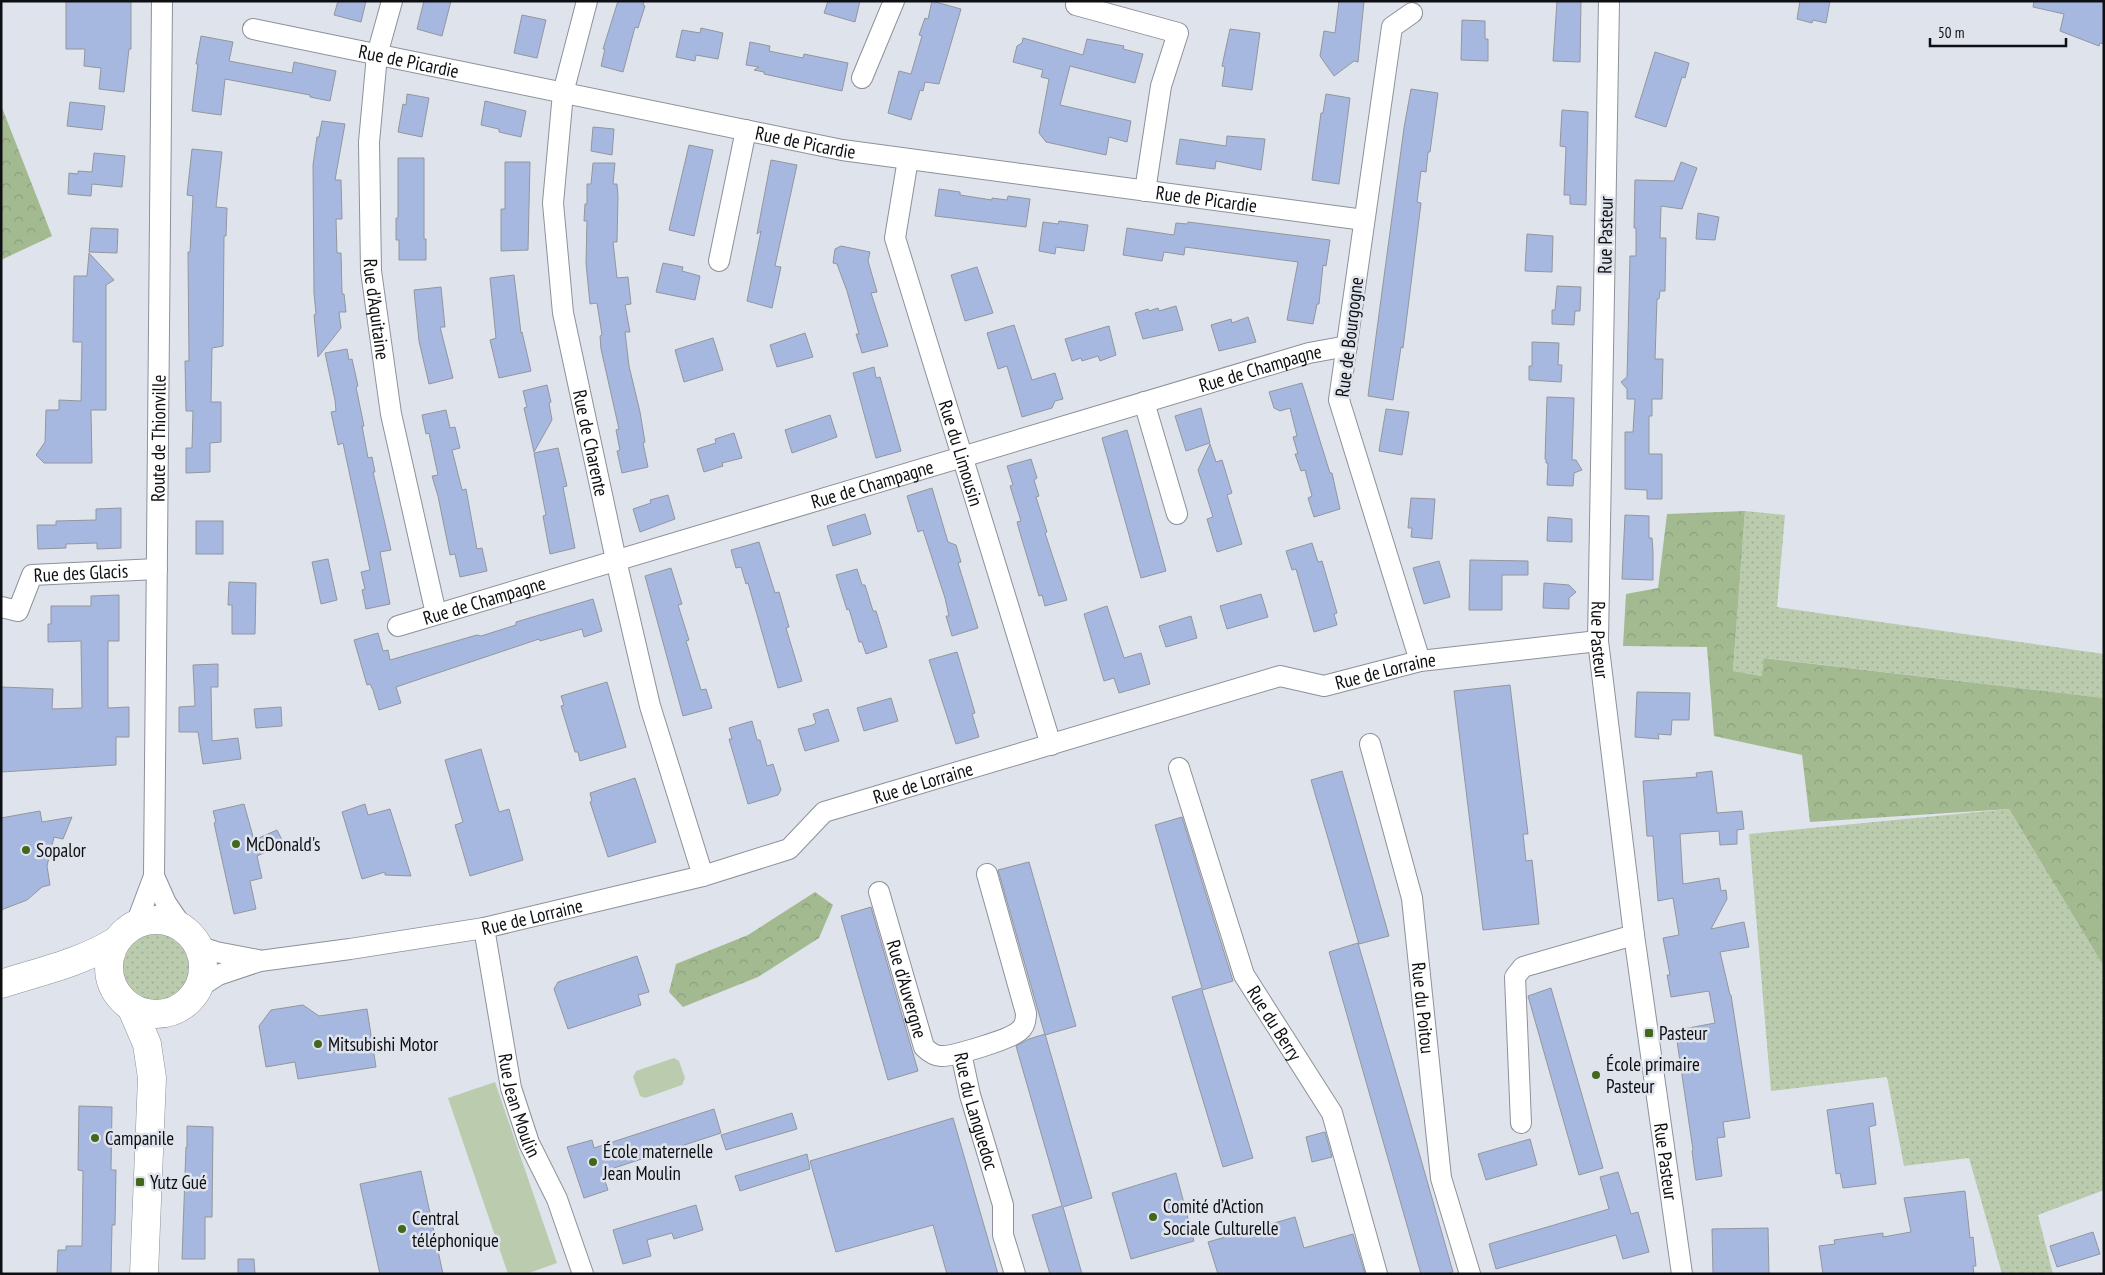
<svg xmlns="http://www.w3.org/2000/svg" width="2105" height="1275" viewBox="0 0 2105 1275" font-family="'PT Sans Narrow',sans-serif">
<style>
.grass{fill:url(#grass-dots)}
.forest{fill:url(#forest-crowns)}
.pitch{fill:#baccad}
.building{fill:#a7b8e0;stroke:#92969e}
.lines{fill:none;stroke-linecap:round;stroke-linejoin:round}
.street-casing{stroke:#8d9199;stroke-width:22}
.secondary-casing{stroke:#8d9199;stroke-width:29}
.street{stroke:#fff;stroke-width:20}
.secondary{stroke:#fff;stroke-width:28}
.poi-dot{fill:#44671e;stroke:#dfe3ec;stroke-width:2}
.labels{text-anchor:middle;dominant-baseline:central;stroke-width:5;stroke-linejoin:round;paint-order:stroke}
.street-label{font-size:19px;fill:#0e0f12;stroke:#dfe3ec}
.poi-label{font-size:19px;fill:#0e0f12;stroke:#dfe3ec;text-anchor:start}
</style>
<defs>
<pattern id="grass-dots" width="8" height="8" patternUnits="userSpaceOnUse" patternTransform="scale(1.25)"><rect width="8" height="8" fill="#baccad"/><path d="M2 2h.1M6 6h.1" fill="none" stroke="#9fae94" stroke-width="1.8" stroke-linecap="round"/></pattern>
<pattern id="forest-crowns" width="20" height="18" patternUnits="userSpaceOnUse" patternTransform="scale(1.25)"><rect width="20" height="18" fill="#a3ba91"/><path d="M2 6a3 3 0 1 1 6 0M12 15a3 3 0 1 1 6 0" fill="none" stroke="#8b9f7c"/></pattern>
</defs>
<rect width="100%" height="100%" fill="#dfe3ec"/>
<g class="grass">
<path d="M1745,511L1785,515L1777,607L2104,654V698L1765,658L1762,676L1733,671Z"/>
<path d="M2009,809L2104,967V1190L2038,1215L2053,1274H2002L1969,1158L1904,1166L1887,1077L1771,1091L1749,834Z"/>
<circle cx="156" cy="966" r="35"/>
</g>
<g class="forest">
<path d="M1,105L52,236L1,260Z"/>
<path d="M1745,511L1733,671L1762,676L1764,658L2104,698V967L2009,809L1810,822L1802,755L1714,736L1707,647L1623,646L1626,594L1658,588L1667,514Z"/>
<path d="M815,892L833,905L819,938L758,977L683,1007L669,992L676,964L748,935Z"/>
</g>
<g class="pitch">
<path d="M674,1058L679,1061L685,1078L682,1085L645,1098L640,1096L633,1077L636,1071Z"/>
<path d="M495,1082L557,1263L526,1274H508L448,1098Z"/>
</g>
<g class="building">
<path d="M66,1H131V49H129L124,92L99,89L101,68L84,66L85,49H66Z"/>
<path d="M338,1H366L361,22L334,15Z"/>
<path d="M424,1H451L442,36L417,29Z"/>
<path d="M618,1H644L643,5L645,6L638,28L635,27L623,72L601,66L605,49H603Z"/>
<path d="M828,1H860L855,22L824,13Z"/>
<path d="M932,1L961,9L939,84L925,82L923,91L920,90L911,120L888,113L899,71L911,74L922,36L919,35L925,18L928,19Z"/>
<path d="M1339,1H1364L1358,62L1354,61L1334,76L1320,56L1324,31L1335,33Z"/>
<path d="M1557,1H1581L1580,62L1553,61Z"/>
<path d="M1800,1H1830L1826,23L1813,20L1812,23L1797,19Z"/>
<path d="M2034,1H2104V44L2100,43L2099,46L2060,31L2064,14L2033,7Z"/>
<path d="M522,15L546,20L537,58L514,53Z"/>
<path d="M1462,20L1485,21V39H1488V61L1461,60Z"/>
<path d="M701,28L723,33L718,59L696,55L695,61L676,57L682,30L700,33Z"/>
<path d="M1230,29L1260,33L1252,90L1222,86L1225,67L1222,66Z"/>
<path d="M201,36L233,42L229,61L292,73L294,62L336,71L330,101L310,97V95L225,79L221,115L192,111L198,64H196Z"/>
<path d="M1023,38L1083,55L1087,39L1124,46L1123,49L1143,54L1135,83L1070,66L1060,105L1131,121L1127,142L1109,137L1106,155L1046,142L1039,133L1049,79L1041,77L1043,70L1013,62L1017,46L1022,43Z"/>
<path d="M750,42L770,46L769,51L803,58L804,54L848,63L842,91L764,74V72L754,70L759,67L746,65Z"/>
<path d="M1655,52L1689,63L1685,78L1682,77L1666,127L1635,117Z"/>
<path d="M1411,89L1438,93L1430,152H1428L1426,172L1421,171L1417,202L1421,203L1403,348L1401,347L1393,400L1368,396L1404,128Z"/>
<path d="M407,94L429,98L422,137L398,132L403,104L406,105Z"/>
<path d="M1326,94L1350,98L1339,184L1312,180L1321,113H1323Z"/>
<path d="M485,101L526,111L521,137L499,132V129L481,125Z"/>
<path d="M70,102L105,106L102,130L67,126Z"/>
<path d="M1562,110L1588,112L1586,205L1570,204V195H1564L1566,147L1560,146Z"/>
<path d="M322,121L345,124L335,180H341L342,219H336L337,253H341L342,294H344L346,312H339L341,328L318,357L314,315L316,314L314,293L313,165L317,137H319Z"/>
<path d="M593,127L614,129L612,155L591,151Z"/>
<path d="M1227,136L1265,139L1261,170L1216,161L1215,169L1176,164L1180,139L1226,146Z"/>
<path d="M689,145L713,150L694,236L669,230Z"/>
<path d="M192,149L222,152L216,207L227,208L226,236H224L223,346L212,348L211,402H221V442L210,443V472L186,473V448H192L193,411H186L185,361H189L188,252H190L193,196L187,195Z"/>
<path d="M94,153L125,156L122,187L92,184L91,196L68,194L69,173L78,174V171L92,172Z"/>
<path d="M398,158H424V239H426V260H399V240H396V218H398Z"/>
<path d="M771,160L797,165L775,266L781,267L772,308L747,301L761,231L757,234Z"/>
<path d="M505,162H530L528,250L501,251V209H505Z"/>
<path d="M1681,162L1697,168L1682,209L1661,206L1660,238H1666L1665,291H1660L1659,299H1657L1655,359H1663L1662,399H1652V416H1649V454H1662V499H1647V490L1625,489V432H1633L1635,399H1627V389L1621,382L1627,377L1630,256H1636V228H1634L1635,180L1674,181Z"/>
<path d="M593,163H615L613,184H617L618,196L617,242H613L617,278L628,277L631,304L625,305L630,332H625L629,366L640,412L645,442L643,443L648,467L622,473L617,451L620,450L616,430L619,429L601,349L600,336L602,335L597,303L590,304L586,263L587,221H584L585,204H587V184H591Z"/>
<path d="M939,189L960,192V195L992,200V198L1007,200L1008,196L1030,199L1026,227L935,216Z"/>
<path d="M1698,213L1719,217L1715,240L1696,239Z"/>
<path d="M1059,221L1088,225L1084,251L1056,247L1055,254L1039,251L1043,222L1058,224Z"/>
<path d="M1188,222L1330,240L1326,266L1323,265L1319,304H1317L1313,324L1287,320L1298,262L1185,247L1184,255L1164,252L1162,261L1123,255L1127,228L1174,235L1176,223L1187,224Z"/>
<path d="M91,228L118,229L117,253L89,252Z"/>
<path d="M1527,234L1553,236L1552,272L1525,271Z"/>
<path d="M841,246L870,252L868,261L877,292L871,293L888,346L862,353L856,334H859L847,291L837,264L833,263L835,249Z"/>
<path d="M89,253L114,280L106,285V410H91L92,463H44L36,455L45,442L46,410H59V400L81,401L82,342H73L74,276H87Z"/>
<path d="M663,263L683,267L682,271L700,276L695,300L656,292Z"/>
<path d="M977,267L993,313L965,321L951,275Z"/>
<path d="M514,275L521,333L522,332L531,371L499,378L490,340L496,338L490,278Z"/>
<path d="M1557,286L1581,287L1580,311H1575L1574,325L1552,324V310H1555Z"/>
<path d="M441,287L445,327H440L453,378L429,384L419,341L414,290Z"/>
<path d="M1176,306L1183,330L1143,339L1135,313L1148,309L1149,311L1158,308L1159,311Z"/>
<path d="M1248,317L1256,342L1219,351L1211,325L1231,319L1232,323Z"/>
<path d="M1014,325L1032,380L1055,373L1063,399L1055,401L1052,408L1022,417L1007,366L998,369L987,333Z"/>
<path d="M1109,326L1116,355L1100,361L1098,356L1082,361L1081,358L1072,361L1065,339Z"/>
<path d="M805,333L813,357L777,367L770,345Z"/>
<path d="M713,338L723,370L684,382L675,350Z"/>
<path d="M1532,342L1559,343L1558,365H1562L1561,382L1529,380V366H1532Z"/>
<path d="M347,349L349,360L352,359L358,386L356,387L364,426H362L368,458L372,457L375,472H373L391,550L380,552L390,604L366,609L362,590L365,589L361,572L370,570L343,443L338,445L331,412L336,411L335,400L325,353Z"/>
<path d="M874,367L876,378L880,377L901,451L876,458L853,373Z"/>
<path d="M1302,383L1330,473H1332L1340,509L1314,517L1308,498L1312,496L1305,470L1301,471L1295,454H1298L1293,437L1297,436L1290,408L1280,411L1274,408L1269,392Z"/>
<path d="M547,385L551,402L549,403L552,420L534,452L524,408L527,407L523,391Z"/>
<path d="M1547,397L1574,398L1572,460H1576L1582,470L1574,473L1573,486L1547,485L1548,463H1546V459H1545Z"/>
<path d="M1201,408L1210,443L1186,451L1175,416Z"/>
<path d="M1386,409L1409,412L1402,455L1379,451Z"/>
<path d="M446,410L450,428L455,427L460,448L452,450L462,490L466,489L477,549L482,548L487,571L460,577L455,554L450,555L438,496L432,476L438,475L429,433L426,434L422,415Z"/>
<path d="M830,415L837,437L792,453L785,430Z"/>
<path d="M1127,430L1166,571L1141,578L1102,438Z"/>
<path d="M734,433L742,458L722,463L723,466L704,472L697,449L716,443L715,439Z"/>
<path d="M1210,444L1216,462L1222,460L1232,493L1227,495L1242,544L1217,552L1207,519L1213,517L1198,470Z"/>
<path d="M558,448L567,486L563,487L575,548L550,554L543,516L546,515L534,453Z"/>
<path d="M1031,459L1037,478L1034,480L1039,496L1036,497L1047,532L1045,533L1067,600L1045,606L1042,595L1039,596L1020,533L1017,522L1021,521L1010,486L1013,485L1007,466Z"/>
<path d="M932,488L948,542L956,545L961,562L958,563L978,628L952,636L946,616H949L945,598L923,530L918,532L907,496Z"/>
<path d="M668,495L675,519L640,532L633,509L651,503L650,500Z"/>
<path d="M1411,498L1435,499L1432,539L1411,537L1412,528H1408Z"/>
<path d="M121,508V548L97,549V543L66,544V548L38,549L37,525H56V521L96,520V509Z"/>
<path d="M865,514L871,534L833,546L827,526Z"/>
<path d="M1625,515L1649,516V538H1652L1653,552V580L1622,579Z"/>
<path d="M1548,517L1572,519V542L1547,541Z"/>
<rect x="196" y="521" width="27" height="33"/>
<path d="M759,542L775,593L779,592L789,627L786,628L802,681L778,688L748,583L746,584L741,567L736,568L731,550Z"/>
<path d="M1312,543L1318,562L1322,561L1337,613L1334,614L1337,625L1314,632L1296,569L1292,570L1286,551Z"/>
<path d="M328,559L337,600L321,604L312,562Z"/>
<path d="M1470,560L1528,561V575H1502V610H1469Z"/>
<path d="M1439,561L1450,597L1424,604L1413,568Z"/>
<path d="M671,568L682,604L678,605L689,640L686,641L701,690L706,689L712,708L683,716L645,576Z"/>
<path d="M857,569L862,585H865L873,611H876L887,647L866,654L862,642H859L849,609L847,610L836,575Z"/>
<path d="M229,582L256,583L255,634H232V605H228Z"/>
<path d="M1544,583L1569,585L1576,592L1569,598V609L1543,608Z"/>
<path d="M1261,594L1268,617L1227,629L1220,606Z"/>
<path d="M119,595V641H108V708L129,707V737H116V765L1,772V687L53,689L52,709L82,708L81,641L48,642V624H51V606H91V596Z"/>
<path d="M593,599L602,631L584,637L582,629L540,641L539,639L396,687L401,703L379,710L373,690L370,684L367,685L354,640L378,633L383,651L388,650L390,660L477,635L481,636L516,625V622Z"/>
<path d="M1107,606L1124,658L1141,653L1150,684L1119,693L1114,678L1104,681L1084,614Z"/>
<path d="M1191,616L1197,638L1166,647L1159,626Z"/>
<path d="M957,652L975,713L972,714L979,737L956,744L929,660Z"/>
<path d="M218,664V687H211L212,741L238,738L241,759L203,764L198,732H179V707L195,706L193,665Z"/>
<path d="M607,682L626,747L580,761L578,752H575L561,706L564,705L561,696Z"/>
<path d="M1510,685L1528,834H1523L1526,861L1532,860L1539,924L1483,930L1454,691Z"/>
<path d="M1637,692L1690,693L1689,720H1672L1671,735L1658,734L1659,739L1635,737Z"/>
<path d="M891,698L898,721L864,731L857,708Z"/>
<path d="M281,707L282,726L256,728L254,709Z"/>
<path d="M828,709L839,741L805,751L798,729L813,725L816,723L813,714Z"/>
<path d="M752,721L757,740H760L767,766L773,764L781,790L778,795L748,804L729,739H732L729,728Z"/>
<path d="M481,749L499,812L509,809L523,860L470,876L455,825L463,822L445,760Z"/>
<path d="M1342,771L1389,936L1359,944L1311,780Z"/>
<path d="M1712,771L1717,813L1742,811L1744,829L1737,830V844L1720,845L1719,831L1680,834L1683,884L1719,878L1721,891L1726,890L1727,899L1711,929L1744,922L1749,947L1720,952L1730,995H1731L1750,1118L1723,1122L1725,1137L1717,1138L1722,1176L1696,1180L1692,1151L1693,1150L1677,1041L1680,1040L1678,1030L1715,1023L1709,991L1671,997L1667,975H1670L1663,938L1679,935L1673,898L1658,901L1653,836H1647L1643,781L1697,777L1696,773Z"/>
<path d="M635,778L656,842L608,857L590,802L592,801L590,793Z"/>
<path d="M244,804L254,840L277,830L284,844L257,856L262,878L250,881L256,909L234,914L214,823L216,822L213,811Z"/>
<path d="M365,804L368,815L390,809L411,876L385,875V872L362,879L342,812Z"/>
<path d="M40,811L42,822L72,817L63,839L54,837L47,866L50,885L42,887L27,900L1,910V818Z"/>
<path d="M1182,817L1233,981L1202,990L1253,1158L1223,1167L1172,997L1202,988L1155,825Z"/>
<path d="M1029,862L1076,1026L1045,1035L998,870Z"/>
<path d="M871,907L918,1071L888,1080L841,916Z"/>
<path d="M1358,943L1406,1107L1453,1272L1445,1274H1421L1329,952Z"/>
<path d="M637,956L649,992L638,995L641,1005L568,1029L554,989L558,982Z"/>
<path d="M1551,988L1603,1168L1579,1175L1528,996Z"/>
<path d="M303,1005L319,1016L367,1009L376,1067L298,1079L295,1062L266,1067L259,1026L271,1010Z"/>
<path d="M1045,1034L1092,1198L1063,1207L1082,1274H1050L1032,1215L1062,1206L1016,1046L1029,1039Z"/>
<path d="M1873,1103L1876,1125L1869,1127L1876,1184L1843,1188L1840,1173L1836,1174L1827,1110Z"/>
<path d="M79,1106L112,1107L111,1170H116L115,1225H112L111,1274H57L58,1250H66V1246H82L83,1171L78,1170Z"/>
<path d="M714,1109L721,1133L602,1172L608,1190L584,1198L567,1147L592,1140L594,1148Z"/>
<path d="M792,1113L797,1129L726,1150L721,1135Z"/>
<path d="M953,1118L998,1274H947L933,1225L836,1252L810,1161Z"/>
<path d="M187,1126L213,1127L212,1217H205V1259H182L186,1147H187Z"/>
<path d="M1325,1132L1332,1157L1312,1162L1306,1137Z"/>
<path d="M1530,1139L1537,1165L1486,1180L1478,1154Z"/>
<path d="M807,1154L810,1169L740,1191L735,1176Z"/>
<path d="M421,1171L443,1274H380L360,1184Z"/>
<path d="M1618,1172L1631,1214L1638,1212L1649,1252L1623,1259L1616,1235L1496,1269L1489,1244L1609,1209L1600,1177Z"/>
<path d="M1176,1173L1194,1241L1131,1259L1112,1193Z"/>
<path d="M1965,1191L1970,1238L1973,1237L1976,1266H1973L1974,1274H1823L1819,1246L1835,1244L1834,1240L1883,1233V1237L1911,1232L1904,1198Z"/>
<path d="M696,1205L703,1230L674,1239L672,1233L647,1240L651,1256L623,1264L613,1230Z"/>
<path d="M1295,1217L1304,1248L1353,1234L1365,1274H1218L1208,1242Z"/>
<path d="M1768,1228L1769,1274H1713L1712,1229Z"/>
<path d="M2093,1232L2100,1254L2057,1267L2050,1246Z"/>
<path d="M238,1259H254L255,1274H238Z"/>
</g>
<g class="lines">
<defs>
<g id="street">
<path id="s1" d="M392,1L377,55L369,142L371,271L391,414L436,614"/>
<path id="s2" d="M587,1L563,93L553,203L563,313L616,560L650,706L703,876"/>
<path id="s3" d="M1609,1L1598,641L1634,935L1682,1274"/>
<path d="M1076,5L1178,33L1161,86L1145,191"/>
<path d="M1412,13L1392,27L1339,400L1420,661"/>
<path id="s4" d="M253,29L842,150L1364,220"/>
<path d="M862,78L894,1"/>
<path id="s5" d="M908,159L895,238L1051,745"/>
<path d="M719,261L746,130"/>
<path d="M1144,402L1177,514"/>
<path id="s6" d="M1,607L18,611L32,575L157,569"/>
<path id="s7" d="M398,626L1309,353L1347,346"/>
<path id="s8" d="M1370,744L1412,898L1441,1178L1470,1274"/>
<path id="s9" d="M1179,768L1244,975L1332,1113L1377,1274"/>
<path d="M154,876L166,903L183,928"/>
<path id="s10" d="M879,892L924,1047C929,1052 934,1056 941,1056C952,1057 1011,1039 1019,1031C1025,1027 1026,1020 1026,1013L987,874"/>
<path id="s11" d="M136,924L154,876L162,1"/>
<path id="s12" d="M484,928L511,1088L529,1143L557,1199L583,1274"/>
<path d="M198,946L216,952L258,960"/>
<path id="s13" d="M198,988L218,975L260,961L350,949L484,928L703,876L789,849L824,812L1280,676L1324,686L1420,661L1598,641"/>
<path id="s14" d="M961,1053L970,1095L1003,1205V1235L1015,1274"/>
<path d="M1521,1123L1515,977L1523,967L1634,935"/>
</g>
<g id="secondary">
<circle cx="156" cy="967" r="47"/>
<path d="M1,984C41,971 80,963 116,941"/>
<path d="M132,1009L147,1044L152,1078L144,1274"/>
</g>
</defs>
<use href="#street" class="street-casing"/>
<use href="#secondary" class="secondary-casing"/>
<use href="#street" class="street"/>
<use href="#secondary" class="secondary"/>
</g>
<g class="poi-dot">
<circle cx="236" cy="844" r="5"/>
<circle cx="26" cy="850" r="5"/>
<rect x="1644" y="1028" width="10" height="10" rx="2.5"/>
<circle cx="318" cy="1044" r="5"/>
<circle cx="1596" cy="1075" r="5"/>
<circle cx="95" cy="1138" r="5"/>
<circle cx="593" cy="1162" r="5"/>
<rect x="135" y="1177" width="10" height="10" rx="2.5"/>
<circle cx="1153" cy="1217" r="5"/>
<circle cx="402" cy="1229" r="5"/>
</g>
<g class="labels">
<g class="street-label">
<text stroke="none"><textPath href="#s4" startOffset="159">Rue de Picardie</textPath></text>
<text stroke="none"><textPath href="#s4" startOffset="564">Rue de Picardie</textPath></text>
<text stroke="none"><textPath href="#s4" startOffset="969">Rue de Picardie</textPath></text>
<text transform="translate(1605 235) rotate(-89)">Rue Pasteur</text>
<text stroke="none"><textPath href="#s1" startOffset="311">Rue d'Aquitaine</textPath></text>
<text transform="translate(1349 337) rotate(-83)">Rue de Bourgogne</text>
<text stroke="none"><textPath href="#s7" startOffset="900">Rue de Champagne</textPath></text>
<text stroke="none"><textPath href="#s11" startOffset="489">Route de Thionville</textPath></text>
<text stroke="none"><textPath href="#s2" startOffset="449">Rue de Charente</textPath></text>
<text stroke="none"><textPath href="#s5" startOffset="305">Rue du Limousin</textPath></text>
<text stroke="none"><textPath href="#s7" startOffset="495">Rue de Champagne</textPath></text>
<text stroke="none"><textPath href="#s6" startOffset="105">Rue des Glacis</textPath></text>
<text stroke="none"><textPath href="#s7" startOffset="90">Rue de Champagne</textPath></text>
<text stroke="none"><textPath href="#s3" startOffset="639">Rue Pasteur</textPath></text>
<text stroke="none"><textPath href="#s13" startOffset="1245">Rue de Lorraine</textPath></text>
<text stroke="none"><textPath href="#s13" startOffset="764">Rue de Lorraine</textPath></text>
<text stroke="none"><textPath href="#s13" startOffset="344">Rue de Lorraine</textPath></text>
<text stroke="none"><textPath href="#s10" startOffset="101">Rue d'Auvergne</textPath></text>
<text stroke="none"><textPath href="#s8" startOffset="270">Rue du Poitou</textPath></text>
<text stroke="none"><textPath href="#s9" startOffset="274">Rue du Berry</textPath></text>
<text stroke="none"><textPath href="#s12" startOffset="181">Rue Jean Moulin</textPath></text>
<text stroke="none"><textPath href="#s14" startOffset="60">Rue du Languedoc</textPath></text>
<text stroke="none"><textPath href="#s3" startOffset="1165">Rue Pasteur</textPath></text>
</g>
<g class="poi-label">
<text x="246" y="844">McDonald's</text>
<text x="36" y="850">Sopalor</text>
<text x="1659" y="1033">Pasteur</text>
<text x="328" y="1044">Mitsubishi Motor</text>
<text x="1606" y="1064">École primaire<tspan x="1606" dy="22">Pasteur</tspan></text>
<text x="105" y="1138">Campanile</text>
<text x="603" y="1151">École maternelle<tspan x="603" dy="22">Jean Moulin</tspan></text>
<text x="150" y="1182">Yutz Gué</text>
<text x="1163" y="1206">Comité d’Action<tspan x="1163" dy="22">Sociale Culturelle</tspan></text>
<text x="412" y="1218">Central<tspan x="412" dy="22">téléphonique</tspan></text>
</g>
</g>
<rect width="2105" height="1275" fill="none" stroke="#0e0f12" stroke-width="5"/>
<path d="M1930 38v8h136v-8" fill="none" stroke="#0e0f12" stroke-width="2.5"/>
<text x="1938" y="38" font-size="15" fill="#0e0f12" stroke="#dfe3ec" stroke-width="4" paint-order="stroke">50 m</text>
</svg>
